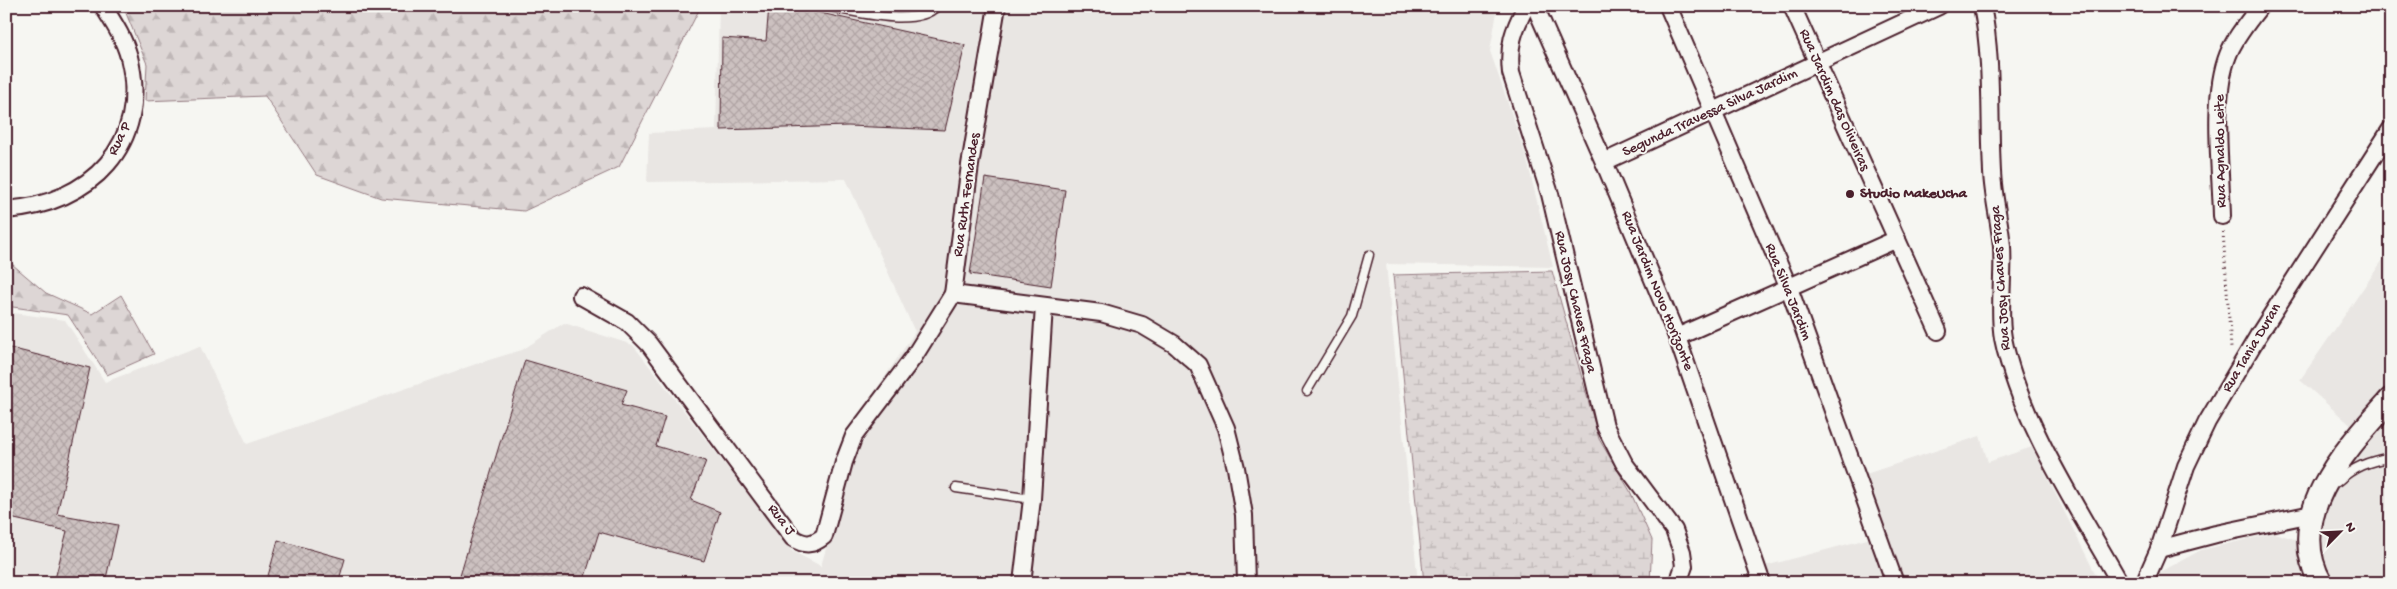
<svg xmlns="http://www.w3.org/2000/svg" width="2397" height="589" viewBox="0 0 2397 589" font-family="'Gochi Hand',sans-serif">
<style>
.built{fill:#e9e6e3}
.forest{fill:url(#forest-firs);stroke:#947a80}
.wetland{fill:url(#wetland-marsh);stroke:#947a80}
.building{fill:url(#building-cross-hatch);stroke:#4a1f2b}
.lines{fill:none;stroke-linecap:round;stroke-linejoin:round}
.lane-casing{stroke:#4a1f2b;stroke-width:11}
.street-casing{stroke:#4a1f2b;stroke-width:20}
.secondary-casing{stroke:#4a1f2b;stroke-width:26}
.path{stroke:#4a1f2b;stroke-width:3;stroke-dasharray:1 4;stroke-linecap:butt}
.lane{stroke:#f6f6f2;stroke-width:8}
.street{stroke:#f6f6f2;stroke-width:16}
.secondary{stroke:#f6f6f2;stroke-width:22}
.poi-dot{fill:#4a1f2b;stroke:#f6f6f2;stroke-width:2}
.labels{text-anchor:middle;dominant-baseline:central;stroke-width:4;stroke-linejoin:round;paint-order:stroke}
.street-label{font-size:15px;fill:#4a1f2b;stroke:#f6f6f2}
.poi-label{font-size:15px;font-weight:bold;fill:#4a1f2b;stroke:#f6f6f2;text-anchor:start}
</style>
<defs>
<pattern id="forest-firs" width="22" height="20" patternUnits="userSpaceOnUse" patternTransform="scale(1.25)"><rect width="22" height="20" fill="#ddd6d5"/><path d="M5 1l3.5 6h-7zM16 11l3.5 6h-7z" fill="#bfb7b7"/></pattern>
<pattern id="wetland-marsh" width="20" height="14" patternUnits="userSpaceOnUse" patternTransform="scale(1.25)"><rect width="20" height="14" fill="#ddd6d5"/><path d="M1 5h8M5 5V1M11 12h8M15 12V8" fill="none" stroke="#bfb7b7"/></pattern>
<pattern id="building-cross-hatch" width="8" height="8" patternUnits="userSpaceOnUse" patternTransform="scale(1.25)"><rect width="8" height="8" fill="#ccc1c0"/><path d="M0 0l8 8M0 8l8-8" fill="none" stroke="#b1a5a5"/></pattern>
</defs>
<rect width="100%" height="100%" fill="#f6f6f2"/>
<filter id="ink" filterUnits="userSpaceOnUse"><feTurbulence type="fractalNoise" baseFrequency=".02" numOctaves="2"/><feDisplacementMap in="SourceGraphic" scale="10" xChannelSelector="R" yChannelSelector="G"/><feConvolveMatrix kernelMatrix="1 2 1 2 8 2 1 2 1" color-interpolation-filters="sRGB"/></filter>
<g filter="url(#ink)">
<g class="built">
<path d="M719,6H1498L1490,51L1526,156L1553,267L1386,264L1418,583H6V312L65,320L105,382L200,346L247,444L476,364L522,350L564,323L633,345L792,551L821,566L850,464L890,398L872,396L915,332L846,179L647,182L649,133L716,130Z"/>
<path d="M2391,248V583H2161L2157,574L2201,550L2274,533L2318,546L2336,477L2364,437L2300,380Z"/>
<path d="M1980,436L1988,462L2032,447L2100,583H1771L1765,566L1886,534L1866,474Z"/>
</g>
<g class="forest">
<path d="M123,6H701L619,167L524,211L381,198L317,175L265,96L145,101L147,64Z"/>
<path d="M6,259L46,293L92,314L121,295L154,354L107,375L68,315L6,306Z"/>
</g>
<path class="wetland" d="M1552,271L1599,439L1630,491L1652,540L1650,583H1424L1393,275Z"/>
<g class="building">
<path d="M769,6H789L965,45L945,130L848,126L721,130L722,38L766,41Z"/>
<path d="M985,178L1065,190L1051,286L970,274Z"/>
<path d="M6,347L90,368L57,514L118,525L105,583H54L67,531L6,517Z"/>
<path d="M525,360L627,390L621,405L665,417L656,446L706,461L691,500L720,512L704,561L599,532L583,583H484L460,575Z"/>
<path d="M278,540L345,559L338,583H266Z"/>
</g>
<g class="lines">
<defs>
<g id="lane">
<path d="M824,6C852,11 916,29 937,6"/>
<path d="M1307,391L1352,316L1369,255"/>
<path d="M2337,482C2355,466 2367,462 2391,457"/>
<path d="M956,488L1032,499"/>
</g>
<g id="street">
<path d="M997,6L970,165L953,294L1101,313L1142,325L1174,344L1198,365L1226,428L1236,468L1244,515L1246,583"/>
<path d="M1526,6C1513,31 1508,45 1511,73L1550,194L1605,426L1624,463L1674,530L1682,552L1684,566L1678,583"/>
<path d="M1535,6L1604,162L1677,337L1762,583"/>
<path d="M1668,6L1789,288L1895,583"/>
<path d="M1792,6L1938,331"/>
<path d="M1982,6C1993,61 1989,117 1992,172C1993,197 2000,222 2002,247C2004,275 1998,312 2003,338C2020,422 2078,508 2120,583"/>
<path d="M1604,162L1939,6"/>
<path d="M6,210C90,204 151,144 129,57C124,38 113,22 103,6"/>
<path d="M2222,216C2221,169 2211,98 2228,55C2235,37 2249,21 2260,6"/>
<path d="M581,296L627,322L649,344L793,538C805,546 813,545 824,536L844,462L854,436L913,358L953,294"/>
<path d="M1677,337L1897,239"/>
<path d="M2159,549L2216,534L2312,514"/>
<path d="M1022,583L1032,499L1044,306"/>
<path d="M2144,583L2159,549L2186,466L2207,422L2258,336L2391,129"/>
</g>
<path id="secondary" d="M2321,583C2282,515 2348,447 2391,399"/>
</defs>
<use href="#lane" class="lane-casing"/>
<use href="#street" class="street-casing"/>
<use href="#secondary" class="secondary-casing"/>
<path class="path" d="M2223,232L2231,348"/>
<use href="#lane" class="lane"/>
<use href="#street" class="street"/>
<use href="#secondary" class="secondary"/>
</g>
</g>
<circle class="poi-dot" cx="1850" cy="194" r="5"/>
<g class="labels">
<g class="street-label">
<text transform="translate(1834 100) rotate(66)">Rua Jardim das Oliveiras</text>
<text transform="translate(1710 113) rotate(-25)">Segunda Travessa Silva Jardim</text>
<text transform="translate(120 139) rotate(-64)">Rua P</text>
<text transform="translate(2221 151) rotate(-91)">Rua Agnaldo Leite</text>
<text transform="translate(967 195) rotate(-82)">Rua Ruth Fernandes</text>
<text transform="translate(2001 278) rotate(-94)">Rua Josy Chaves Fraga</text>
<text transform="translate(1657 291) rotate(68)">Rua Jardim Novo Horizonte</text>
<text transform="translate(1788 292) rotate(68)">Rua Silva Jardim</text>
<text transform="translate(1575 302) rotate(77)">Rua Josy Chaves Fraga</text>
<text transform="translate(2252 348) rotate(-59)">Rua Tania Duran</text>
<text transform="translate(781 520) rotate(52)">Rua J</text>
</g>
<g class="poi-label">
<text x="1860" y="194">Studio MakeUcha</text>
</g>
</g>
<rect width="2397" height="589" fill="none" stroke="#f6f6f2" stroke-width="25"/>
<rect x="12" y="12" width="2372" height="564" fill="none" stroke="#4a1f2b" stroke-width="2" filter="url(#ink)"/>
<g transform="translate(2340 532) rotate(66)" stroke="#f6f6f2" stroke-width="4" paint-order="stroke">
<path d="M0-4L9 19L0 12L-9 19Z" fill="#4a1f2b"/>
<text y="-8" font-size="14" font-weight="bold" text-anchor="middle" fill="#4a1f2b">N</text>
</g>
</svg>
